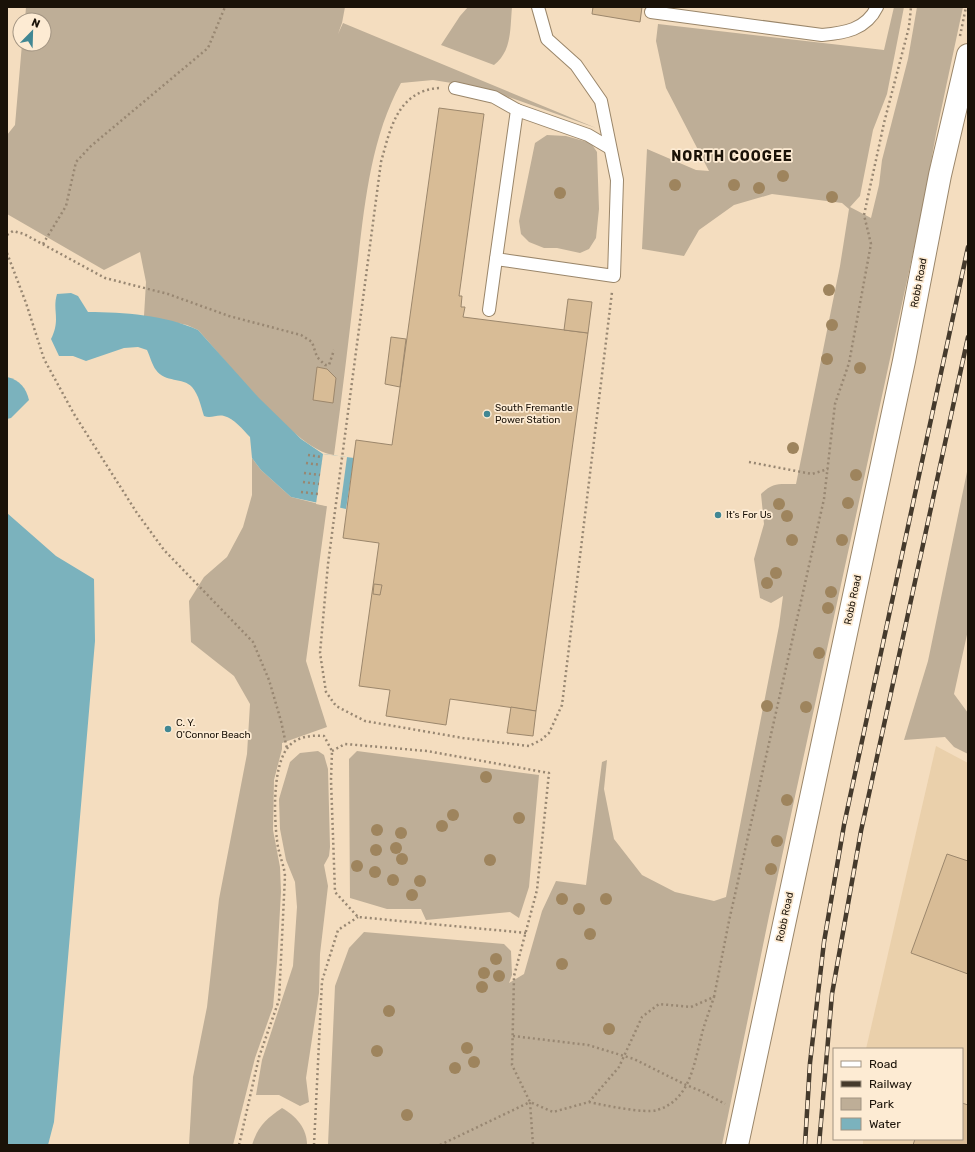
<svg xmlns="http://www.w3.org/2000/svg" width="975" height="1152" viewBox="0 0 975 1152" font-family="Rubik,sans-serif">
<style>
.built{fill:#ead0ab}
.green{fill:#beae97}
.water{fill:#7bb2bd}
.pier{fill:#f4ddbf}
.building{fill:#d8bc96;stroke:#9c876c}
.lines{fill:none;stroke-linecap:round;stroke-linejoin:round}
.service-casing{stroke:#9a866a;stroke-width:14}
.tertiary-casing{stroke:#9a866a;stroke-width:24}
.path{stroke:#988772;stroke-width:2.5;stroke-dasharray:2 3;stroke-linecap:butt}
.service{stroke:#fff;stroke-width:12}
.tertiary{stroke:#fff;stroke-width:22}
.rail-casing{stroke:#453a2c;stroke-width:4.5}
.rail{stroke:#fdebd3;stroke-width:3;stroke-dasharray:9;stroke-linecap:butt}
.tree{fill:#9e845d}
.poi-dot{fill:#418793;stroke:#fdebd3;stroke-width:1.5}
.labels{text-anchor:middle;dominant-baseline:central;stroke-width:3.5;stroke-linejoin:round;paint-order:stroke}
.street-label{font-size:10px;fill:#1a1208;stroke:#fdebd3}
.poi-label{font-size:10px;fill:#1a1208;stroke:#fdebd3;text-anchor:start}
.district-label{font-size:14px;font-weight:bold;letter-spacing:1px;fill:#1a1208;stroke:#fdebd3}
</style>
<rect width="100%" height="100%" fill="#f4ddbf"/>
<path class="built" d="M936,746L968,763V1145H863V1139H962V1049H866Z"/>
<g class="green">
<path d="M26,7H345L342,23L338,34L343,23L596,128L483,88L433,80L401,83C369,141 364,212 356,277C349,337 342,396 334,455C296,451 226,360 198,330L187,325L144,316L146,282L140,252L104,270L7,214V135L15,125L22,44H44V20H25Z"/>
<path d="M468,7H512C510,29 512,51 494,65L441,45L460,16Z"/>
<path d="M894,7H904L887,94L873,130L860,196L850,207L871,218L879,185L882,160L908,59L917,7H963L936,134L923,207L769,916L722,1145H328L335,986L349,948L364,932L504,944L511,951L512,975L509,983L524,974L542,911L556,881L586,885L602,762L607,760L604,789L614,839L642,875L675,892L714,901L726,897L779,626L783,596L771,603L760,598L754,559L764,524L761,494C773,482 779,484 796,484L840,266L849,209L842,203L772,194L734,205L699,230L684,256L642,249L647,149L696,170L709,171L666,88L656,41L658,24L884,50Z"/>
<path d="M547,135L566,136L591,143L597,152L599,209L596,238L589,249L580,253L557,248H544L529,242L521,234L519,221L535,143Z"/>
<path d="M252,458L261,470L291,497L327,506L306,661L327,727L282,743V749L274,780L273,830L280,867L281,892L277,962L273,1007L255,1058L233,1145H189L193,1077L207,1007L219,899L247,754L250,704L234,676L191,642L189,601L204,577L227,557L243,527L252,495Z"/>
<path d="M968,467V630L954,694L968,713V754L954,747L945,737L904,740L928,661Z"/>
<path d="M318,751L324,755L328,769L330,847L329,856L324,865L328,886L320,954L319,993L306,1078L309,1102L300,1106L279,1095H256L262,1060L293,966L297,907L295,882L286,860L280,829L279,799L290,762L300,753Z"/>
<path d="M357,751L539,775L529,887L519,918L510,912L426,920L421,909H387L350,898L349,759Z"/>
<path d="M282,1108C296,1116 307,1128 307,1145H252C258,1126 266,1119 282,1108Z"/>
</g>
<g class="water">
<path d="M71,293L78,296L88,312C124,312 165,315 198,330L259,398L301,439L323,454L354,458L346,509L291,497L261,470L252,458L250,437C243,430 234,418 224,416C217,414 211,419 204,416C201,407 199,395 192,387C183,377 165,383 156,370C152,365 150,356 147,350L138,347L124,348L86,361L73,356H59L51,339C61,319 52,311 57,294Z"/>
<path d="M7,377C20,380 26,388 29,400L11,418L7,419Z"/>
<path d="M7,513L56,556L94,579L95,641L54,1122L48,1145H7Z"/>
</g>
<path class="pier" d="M323,454L347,457L340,509L316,504Z"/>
<g class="building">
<path d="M593,7H642L640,22L592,14Z"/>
<path d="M439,108L484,114L459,296H462L461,307H465L463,317L588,333L536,711L450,699L446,725L386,716L390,690L359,686L379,543L343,538L356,440L392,445Z"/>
<path d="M568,299L592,302L588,333L564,330Z"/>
<path d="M391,337L406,339L400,387L385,384Z"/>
<path d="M317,367L327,369L336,378L333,403L313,400Z"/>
<path d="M374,584L382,585L380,595L373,594Z"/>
<path d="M511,707L536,711L533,736L507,733Z"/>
<path d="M947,854L968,861V974L911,953Z"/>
<path d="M962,1103L968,1105V1145H913L915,1139H962Z"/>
</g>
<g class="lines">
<defs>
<g id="service">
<path d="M651,12L822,35C844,33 866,30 877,7"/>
<path d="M455,88L494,97L517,110L496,259L614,276L617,180L601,101L576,65L547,39L538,7"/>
<path d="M517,110L588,135L610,148"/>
<path d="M489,310L496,259"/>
</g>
<path id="tertiary" d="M737,1145L904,361L940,175L968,55"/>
</defs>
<use href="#service" class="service-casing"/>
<use href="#tertiary" class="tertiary-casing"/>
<g class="path">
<path d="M960,36L966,7"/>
<path d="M439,88C397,91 390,130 381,162L328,564L320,653L326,692L336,706L365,721L463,738L529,746L541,740L549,733L562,705L612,292"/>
<path d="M7,235L13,231L24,234L105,278L168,294L229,316L301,335L312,342L317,357L325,365H329L334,350"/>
<path d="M43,244L66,206L76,162L91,146L208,48L225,7"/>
<path d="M7,253L26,303L44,359L74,414L137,513L164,550L253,642L269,680L281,721L287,749"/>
<path d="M308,455L322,457"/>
<path d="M749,462L812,474L828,469"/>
<path d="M306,463L321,465"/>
<path d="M304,473L320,475"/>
<path d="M303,482L319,484"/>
<path d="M301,492L318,494"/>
<path d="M332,751L345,744L427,751L549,773L537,890L514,976L512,1065L530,1102L553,1112L589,1102L619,1067L642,1017L659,1004L691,1007L714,997L729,921L824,499L835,404L849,363L871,244L864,215L884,123L909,27L911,7"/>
<path d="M513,1036L588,1045L634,1059L686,1085L701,1091L725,1104"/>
<path d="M589,1102C603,1105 645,1114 657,1110C688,1101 693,1069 700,1042C703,1027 709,1012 714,997"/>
<path d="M239,1145L259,1057L279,1000L285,876C284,864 278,853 277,840C274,816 272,763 290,745C299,736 313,735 324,736L332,751L331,780L335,892L358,917L527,933"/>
<path d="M314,1145L322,981L338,930L358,917"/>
<path d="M440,1145L530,1102L533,1145"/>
</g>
<use href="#service" class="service"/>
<use href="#tertiary" class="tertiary"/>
<defs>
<g id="rail">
<path d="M805,1145L810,1063L824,942L844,825L968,247"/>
<path d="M819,1145L832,994L861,831L968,337"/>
</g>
</defs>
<use href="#rail" class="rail-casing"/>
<use href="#rail" class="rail"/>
</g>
<g class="tree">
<circle cx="783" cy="176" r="6"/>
<circle cx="675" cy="185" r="6"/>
<circle cx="734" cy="185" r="6"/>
<circle cx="759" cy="188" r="6"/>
<circle cx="560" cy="193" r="6"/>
<circle cx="832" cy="197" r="6"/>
<circle cx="829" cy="290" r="6"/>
<circle cx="832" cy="325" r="6"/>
<circle cx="827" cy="359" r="6"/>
<circle cx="860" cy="368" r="6"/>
<circle cx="793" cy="448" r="6"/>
<circle cx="856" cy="475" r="6"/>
<circle cx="848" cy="503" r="6"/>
<circle cx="779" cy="504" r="6"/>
<circle cx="787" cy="516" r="6"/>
<circle cx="792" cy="540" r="6"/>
<circle cx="842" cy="540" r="6"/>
<circle cx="776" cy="573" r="6"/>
<circle cx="767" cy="583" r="6"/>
<circle cx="831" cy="592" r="6"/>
<circle cx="828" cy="608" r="6"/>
<circle cx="819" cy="653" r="6"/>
<circle cx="767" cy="706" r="6"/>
<circle cx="806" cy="707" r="6"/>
<circle cx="486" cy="777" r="6"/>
<circle cx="787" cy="800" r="6"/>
<circle cx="453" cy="815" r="6"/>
<circle cx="519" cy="818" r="6"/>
<circle cx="442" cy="826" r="6"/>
<circle cx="377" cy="830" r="6"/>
<circle cx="401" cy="833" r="6"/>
<circle cx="777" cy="841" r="6"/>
<circle cx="396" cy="848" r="6"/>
<circle cx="376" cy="850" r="6"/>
<circle cx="402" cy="859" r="6"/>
<circle cx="490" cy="860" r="6"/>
<circle cx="357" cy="866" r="6"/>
<circle cx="771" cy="869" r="6"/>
<circle cx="375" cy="872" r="6"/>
<circle cx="393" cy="880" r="6"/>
<circle cx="420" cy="881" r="6"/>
<circle cx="412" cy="895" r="6"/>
<circle cx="562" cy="899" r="6"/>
<circle cx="606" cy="899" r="6"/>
<circle cx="579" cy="909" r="6"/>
<circle cx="590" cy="934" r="6"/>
<circle cx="496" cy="959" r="6"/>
<circle cx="562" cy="964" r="6"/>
<circle cx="484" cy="973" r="6"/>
<circle cx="499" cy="976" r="6"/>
<circle cx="482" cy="987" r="6"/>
<circle cx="389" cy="1011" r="6"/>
<circle cx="609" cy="1029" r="6"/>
<circle cx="467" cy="1048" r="6"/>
<circle cx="377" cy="1051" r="6"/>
<circle cx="474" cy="1062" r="6"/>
<circle cx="455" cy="1068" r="6"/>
<circle cx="407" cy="1115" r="6"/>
</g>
<g class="poi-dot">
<circle cx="487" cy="414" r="4"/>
<circle cx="718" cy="515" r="4"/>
<circle cx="168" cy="729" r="4"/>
</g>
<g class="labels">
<g class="street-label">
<text transform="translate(919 283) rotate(-79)">Robb Road</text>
<text transform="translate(853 600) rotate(-78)">Robb Road</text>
<text transform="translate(785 917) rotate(-78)">Robb Road</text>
</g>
<g class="poi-label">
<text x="495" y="408">South Fremantle<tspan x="495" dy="12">Power Station</tspan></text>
<text x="726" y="515">It's For Us</text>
<text x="176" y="723">C. Y.<tspan x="176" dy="12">O'Connor Beach</tspan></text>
</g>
<g class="district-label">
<text x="732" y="156">NORTH COOGEE</text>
</g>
</g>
<rect width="975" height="1152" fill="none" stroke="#1a1208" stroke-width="16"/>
<rect x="833" y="1048" width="130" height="92" fill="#fdebd3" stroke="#a29482"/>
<rect x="841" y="1061" width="20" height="6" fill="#ffffff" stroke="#a29482"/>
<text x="869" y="1068" font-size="12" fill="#1a1208">Road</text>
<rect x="841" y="1081" width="20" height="6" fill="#453a2c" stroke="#a29482"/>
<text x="869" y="1088" font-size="12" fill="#1a1208">Railway</text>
<rect x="841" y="1098" width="20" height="12" fill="#beae97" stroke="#a29482"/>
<text x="869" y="1108" font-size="12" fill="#1a1208">Park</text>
<rect x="841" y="1118" width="20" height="12" fill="#7bb2bd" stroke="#a29482"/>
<text x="869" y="1128" font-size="12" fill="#1a1208">Water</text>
<g transform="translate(32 32) rotate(23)"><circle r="19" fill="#fdebd3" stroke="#a29482"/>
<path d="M0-3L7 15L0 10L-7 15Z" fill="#418793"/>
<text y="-6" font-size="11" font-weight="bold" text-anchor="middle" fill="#1a1208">N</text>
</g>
</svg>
